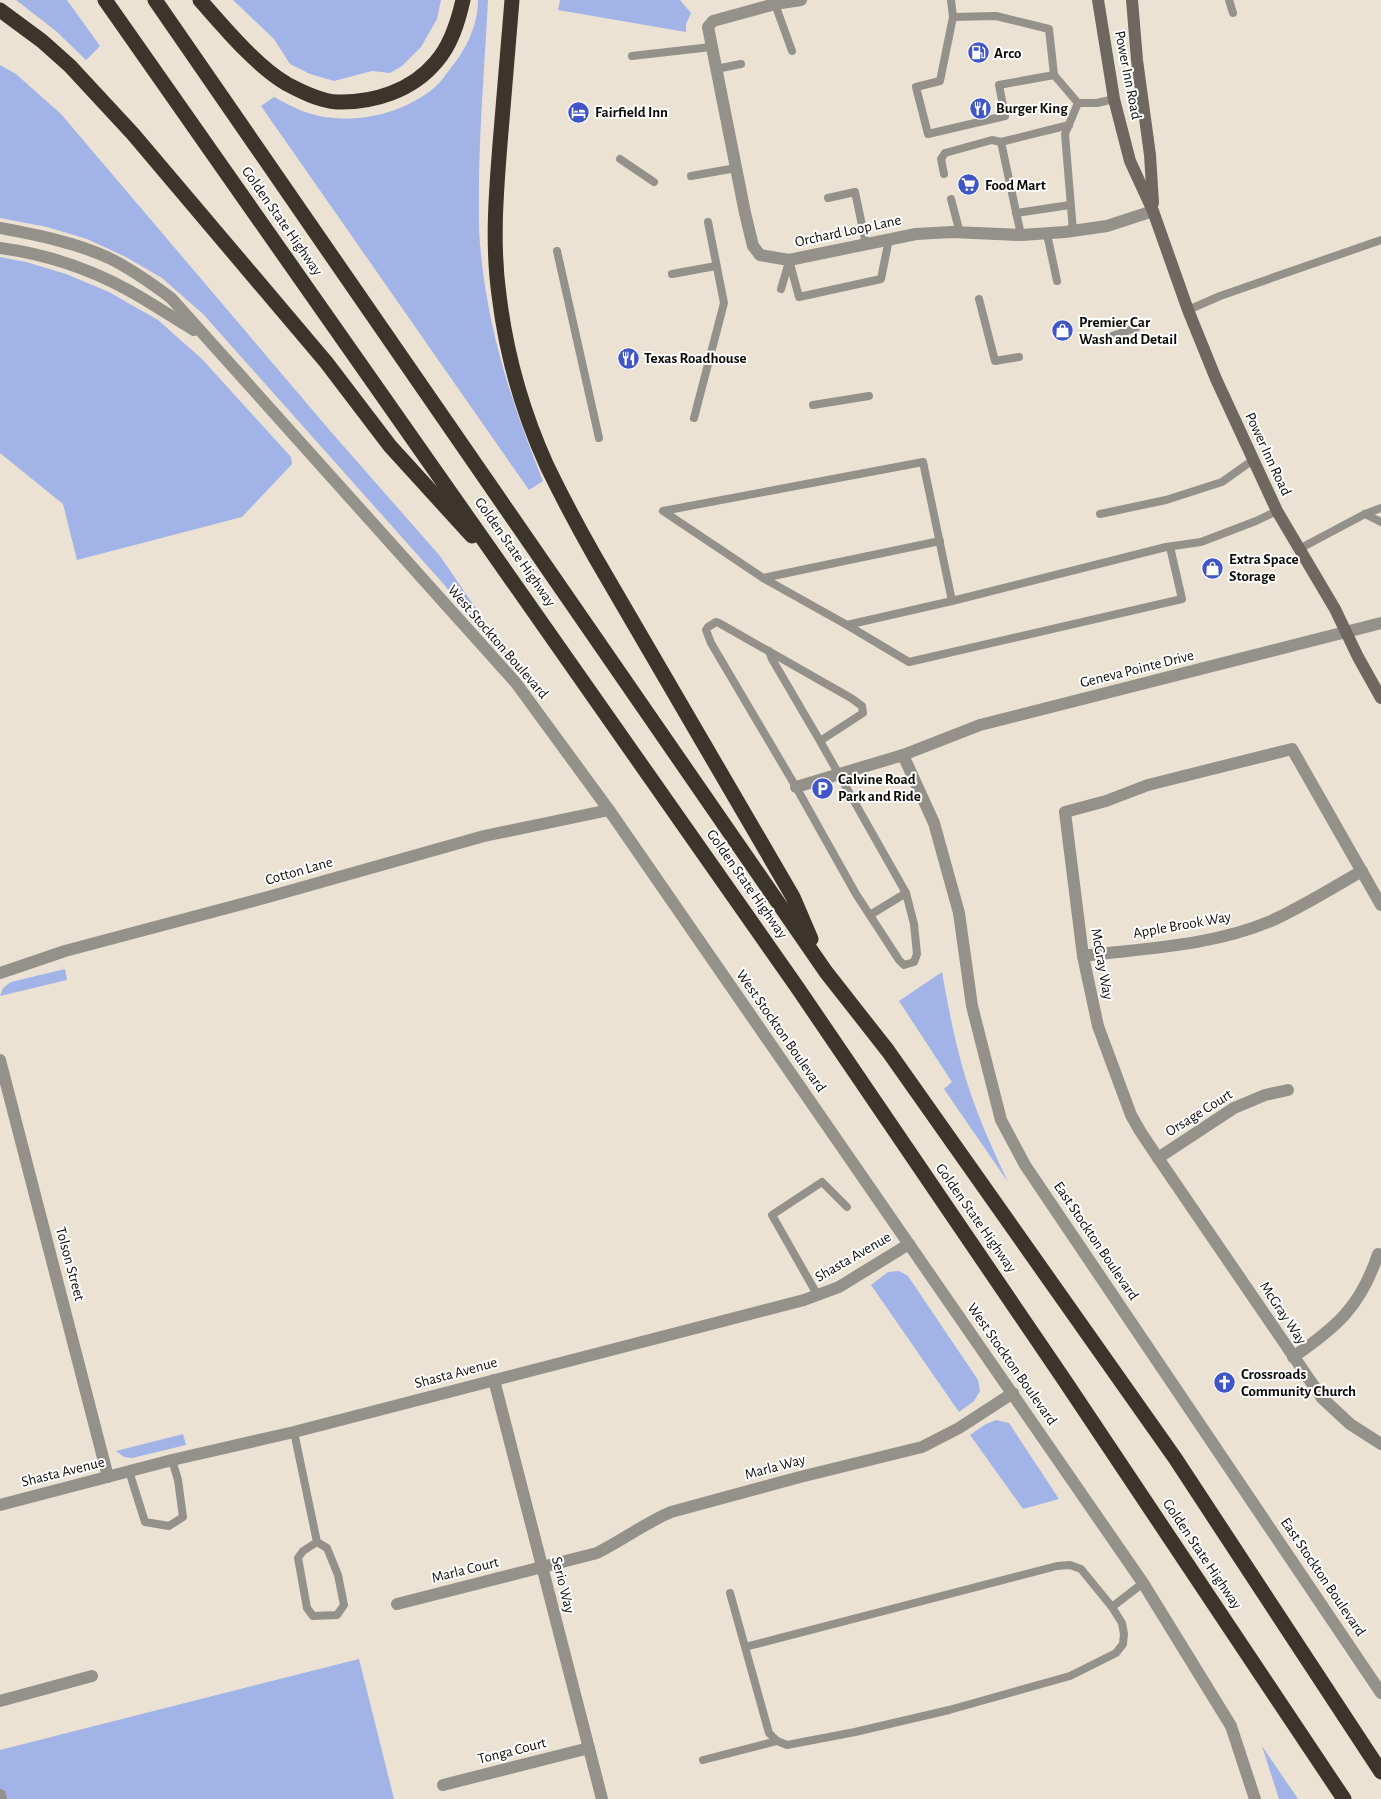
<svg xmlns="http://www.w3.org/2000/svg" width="1381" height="1799" viewBox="0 0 1381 1799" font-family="'Alegreya Sans',sans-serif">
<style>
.green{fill:#a2b3e7}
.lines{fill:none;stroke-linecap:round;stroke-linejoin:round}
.service{stroke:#94908a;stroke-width:8}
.minor{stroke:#94908a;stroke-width:12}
.tertiary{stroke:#94908a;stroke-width:12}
.secondary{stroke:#6e6860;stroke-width:12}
.motorway{stroke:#3d352b;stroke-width:15}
.labels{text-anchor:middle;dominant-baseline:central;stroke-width:4;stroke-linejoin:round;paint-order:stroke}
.poi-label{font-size:15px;font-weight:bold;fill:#0e0b07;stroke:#fff;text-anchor:start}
.street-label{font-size:15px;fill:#0e0b07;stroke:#fff}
</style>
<rect width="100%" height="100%" fill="#ebe2d4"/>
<g class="green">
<path d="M16,0H67L100,46L86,60L56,31Z"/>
<path d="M233,0H441L437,19L421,47L402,66L390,73L372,71L334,81L310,74L290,64L274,39Z"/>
<path d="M478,0H488C485,59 480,119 479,179C479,204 478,229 481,255C489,335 513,407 543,481L529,490L261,106L274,97C283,102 293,107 302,111C345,127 400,117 435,87C441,82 445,75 450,69C466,50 478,25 478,0Z"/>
<path d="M560,0H680L691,13L686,24V32L558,10Z"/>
<path d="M0,65L16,74L61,114L332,433L440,556L520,673L440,580L203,314L162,278L126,257L87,239L47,227L0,218Z"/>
<path d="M0,257L26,262L66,274L109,292L158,320L202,359L291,457L292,464L242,517L77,560L63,504L0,453Z"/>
<path d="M65,969L67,980L0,996L3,988L11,982Z"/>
<path d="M942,972C948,1007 955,1042 965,1076C976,1113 992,1148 1008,1182L944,1089L952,1082L899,1001Z"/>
<path d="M899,1271L908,1276L978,1380L980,1391L974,1401L959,1412L871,1285L888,1272Z"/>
<path d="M996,1420L1009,1423L1059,1499L1023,1509L970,1435L986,1424Z"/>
<path d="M183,1434L186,1445L132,1458L124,1457L116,1451Z"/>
<path d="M359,1659L394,1799H0V1750Z"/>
<path d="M1262,1746L1298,1799H1279Z"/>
</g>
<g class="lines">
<g class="service">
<path d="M951,0L953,17L996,16L1049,29L1054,75L1078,103H1097L1114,99"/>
<path d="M1229,0L1233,13"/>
<path d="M775,4L792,51"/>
<path d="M953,17L940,81L916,87L928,134L1005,116L999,85L1054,75"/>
<path d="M632,56L711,47"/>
<path d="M716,69L741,64"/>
<path d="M620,159L654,182"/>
<path d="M944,174L941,159L945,153L992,140L1001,142"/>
<path d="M691,176L736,168"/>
<path d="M828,198L855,192L866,244"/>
<path d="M951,199L960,233"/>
<path d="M1016,213L1070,205"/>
<path d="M1073,231L1065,134L1078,103"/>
<path d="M1047,234L1057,281"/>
<path d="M1021,235L1001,142L1069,125"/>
<path d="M557,251L599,438"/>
<path d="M789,260L799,297L881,279L889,239"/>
<path d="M672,274L716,266"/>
<path d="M781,289L789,262"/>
<path d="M979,299L995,361L1019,357"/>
<path d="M1188,310L1220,296L1381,240"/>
<path d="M1112,336L1136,328"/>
<path d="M813,405L869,396"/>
<path d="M694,418L724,303L708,222"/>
<path d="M1100,514L1166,500L1222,482L1253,460"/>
<path d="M1365,514L1381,522"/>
<path d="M940,541L763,578L663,511L923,462L952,601L1166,547L1201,542L1256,521L1277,511"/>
<path d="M1299,549L1365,514L1381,508"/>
<path d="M763,578L847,625L952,601"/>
<path d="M847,625L909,662L1182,599L1170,547"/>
<path d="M769,651L772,659L820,741L863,713L862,706L851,698C807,673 763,648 719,623L716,622L708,627L706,630L711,643L796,787L856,894L899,960L904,965L914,962L917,954L914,924L906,893L820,741"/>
<path d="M870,915L906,893"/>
<path d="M818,1296L772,1215L822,1182L847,1207"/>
<path d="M294,1432L317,1542L327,1548L338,1575L344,1605L337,1615L313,1616L307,1608L298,1558L303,1551L317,1542"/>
<path d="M129,1471L145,1522L169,1526L183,1517L178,1480L172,1460"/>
<path d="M730,1593L769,1733L777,1741L787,1745L855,1732L949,1710L1070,1676L1116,1653L1123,1644L1124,1634L1122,1623L1112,1607L1081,1569L1070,1565L1057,1566L745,1647"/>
<path d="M1112,1607L1143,1583"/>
<path d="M703,1760L777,1741"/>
</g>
<g class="minor">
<path d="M801,0L775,4L713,21L708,27L745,213L753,246L760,255L789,260L916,234L952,232L1021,235L1065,232L1107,226L1153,211"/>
<path d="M796,787L903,755"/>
<path d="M1381,905L1292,749L1148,785L1106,801L1065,812L1083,956L1098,1026L1131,1115L1140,1131L1158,1158L1322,1398L1350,1424L1381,1444"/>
<path d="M1083,956C1146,948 1212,946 1271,921C1302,907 1332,888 1362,871"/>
<path d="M0,973L65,951L268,897L484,836L609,810"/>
<path d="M0,1060L108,1477"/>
<path d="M1158,1158L1234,1108L1265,1095L1288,1090"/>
<path d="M1293,1357C1337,1327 1361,1306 1378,1254"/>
<path d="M494,1380L602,1799"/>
<path d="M0,1505L172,1460L294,1432L804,1300L839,1287L909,1244"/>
<path d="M397,1604L597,1553C623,1540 645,1523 671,1512L800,1477L922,1447L959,1428L1013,1393"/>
<path d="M0,1701L92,1676"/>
<path d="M443,1785L589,1748"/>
<path d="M0,1795L1,1799"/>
</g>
<g class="tertiary">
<path d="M0,228C37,235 74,242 109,258C131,269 151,283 171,298L516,683L609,810L1143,1583L1231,1726L1255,1799"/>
<path d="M0,248C44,254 88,268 128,290C150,302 172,317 194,330"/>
<path d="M1381,623L980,725L903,755L934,823L959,913L972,1006L1001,1120L1025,1165L1381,1693"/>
</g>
<g class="secondary">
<path d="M1098,0L1114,99L1130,161L1153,211L1188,310L1216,379L1277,511L1335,609L1358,657L1381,698"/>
<path d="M1132,0L1137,60L1150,155L1153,203"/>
</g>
<g class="motorway">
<path d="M105,0L797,987L1065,1381L1344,1799"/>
<path d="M155,0L826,972L888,1051L1175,1458L1381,1772"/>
<path d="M200,0C223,26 257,67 287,84C302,92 320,101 337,102C373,103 412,91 436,62C451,45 458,22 463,0"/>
<path d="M512,0C508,48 504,96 500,144C496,194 492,245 499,295C506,353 523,413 547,466C562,497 578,527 595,557L793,897L811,939"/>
<path d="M0,10L42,41L70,66L133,134L326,362L390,446L472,536"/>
</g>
</g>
<defs>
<symbol id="fuel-disc" viewBox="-11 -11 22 22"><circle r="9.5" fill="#3f55c8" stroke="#fff"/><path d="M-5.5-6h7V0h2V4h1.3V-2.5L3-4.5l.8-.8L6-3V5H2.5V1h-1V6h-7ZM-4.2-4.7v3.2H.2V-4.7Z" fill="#fff"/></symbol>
<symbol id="restaurant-disc" viewBox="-11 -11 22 22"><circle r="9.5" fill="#3f55c8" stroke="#fff"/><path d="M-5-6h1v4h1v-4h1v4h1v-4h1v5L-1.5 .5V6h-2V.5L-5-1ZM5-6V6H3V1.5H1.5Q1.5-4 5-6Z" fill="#fff"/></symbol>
<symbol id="hotel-disc" viewBox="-11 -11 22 22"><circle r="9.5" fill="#3f55c8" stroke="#fff"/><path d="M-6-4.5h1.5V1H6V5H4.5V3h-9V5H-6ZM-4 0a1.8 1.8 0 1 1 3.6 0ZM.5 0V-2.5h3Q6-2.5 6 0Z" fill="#fff"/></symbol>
<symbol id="supermarket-disc" viewBox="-11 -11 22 22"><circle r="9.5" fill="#3f55c8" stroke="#fff"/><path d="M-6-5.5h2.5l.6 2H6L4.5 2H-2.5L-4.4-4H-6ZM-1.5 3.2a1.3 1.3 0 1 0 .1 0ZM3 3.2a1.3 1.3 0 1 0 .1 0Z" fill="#fff"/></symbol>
<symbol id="shop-disc" viewBox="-11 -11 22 22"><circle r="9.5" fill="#3f55c8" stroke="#fff"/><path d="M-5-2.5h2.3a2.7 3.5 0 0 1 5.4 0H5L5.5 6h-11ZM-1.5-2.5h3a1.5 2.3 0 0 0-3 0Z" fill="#fff"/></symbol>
<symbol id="parking-disc" viewBox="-11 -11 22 22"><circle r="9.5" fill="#3f55c8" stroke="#fff"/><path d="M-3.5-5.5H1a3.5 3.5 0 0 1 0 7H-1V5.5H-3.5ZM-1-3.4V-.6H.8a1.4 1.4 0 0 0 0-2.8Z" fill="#fff"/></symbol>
<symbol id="church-disc" viewBox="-11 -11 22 22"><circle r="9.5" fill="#3f55c8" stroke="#fff"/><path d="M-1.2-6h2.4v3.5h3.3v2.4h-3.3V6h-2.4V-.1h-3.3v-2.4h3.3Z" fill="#fff"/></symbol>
</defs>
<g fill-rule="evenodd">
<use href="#fuel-disc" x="966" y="40" width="25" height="25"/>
<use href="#restaurant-disc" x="968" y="96" width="25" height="25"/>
<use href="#hotel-disc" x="566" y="100" width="25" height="25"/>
<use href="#supermarket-disc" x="956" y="172" width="25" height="25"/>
<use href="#shop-disc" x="1050" y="318" width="25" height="25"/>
<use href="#restaurant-disc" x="616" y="346" width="25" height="25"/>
<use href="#shop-disc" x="1200" y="556" width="25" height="25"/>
<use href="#parking-disc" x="810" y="776" width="25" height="25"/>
<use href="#church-disc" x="1212" y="1370" width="25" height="25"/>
</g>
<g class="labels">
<g class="poi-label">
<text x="994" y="53">Arco</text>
<text x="996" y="108">Burger King</text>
<text x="595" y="112">Fairfield Inn</text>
<text x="985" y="185">Food Mart</text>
<text x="1079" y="322">Premier Car<tspan x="1079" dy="17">Wash and Detail</tspan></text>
<text x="644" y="358">Texas Roadhouse</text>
<text x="1229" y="559">Extra Space<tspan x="1229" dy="17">Storage</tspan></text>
<text x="838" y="779">Calvine Road<tspan x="838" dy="17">Park and Ride</tspan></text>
<text x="1241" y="1374">Crossroads<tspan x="1241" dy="17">Community Church</tspan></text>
</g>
<g class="street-label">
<text transform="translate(1128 75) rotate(79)">Power Inn Road</text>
<text transform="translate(282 221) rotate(55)">Golden State Highway</text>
<text transform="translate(848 231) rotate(-12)">Orchard Loop Lane</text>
<text transform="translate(1268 454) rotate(65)">Power Inn Road</text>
<text transform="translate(515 552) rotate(55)">Golden State Highway</text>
<text transform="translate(498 642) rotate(49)">West Stockton Boulevard</text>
<text transform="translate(1137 669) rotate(-14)">Geneva Pointe Drive</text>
<text transform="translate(299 871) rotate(-16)">Cotton Lane</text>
<text transform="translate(747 884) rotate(55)">Golden State Highway</text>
<text transform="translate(1182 925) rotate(-10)">Apple Brook Way</text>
<text transform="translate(1102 964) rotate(80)">McGray Way</text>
<text transform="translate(781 1031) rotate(55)">West Stockton Boulevard</text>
<text transform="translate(1199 1113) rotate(-32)">Orsage Court</text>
<text transform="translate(976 1218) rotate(55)">Golden State Highway</text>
<text transform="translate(1096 1241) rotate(56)">East Stockton Boulevard</text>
<text transform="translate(853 1257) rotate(-30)">Shasta Avenue</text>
<text transform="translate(70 1264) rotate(75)">Tolson Street</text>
<text transform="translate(1283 1313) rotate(56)">McGray Way</text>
<text transform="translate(1012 1364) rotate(55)">West Stockton Boulevard</text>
<text transform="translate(456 1373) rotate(-15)">Shasta Avenue</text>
<text transform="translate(775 1467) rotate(-15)">Marla Way</text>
<text transform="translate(63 1472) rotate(-14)">Shasta Avenue</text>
<text transform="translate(1202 1554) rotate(56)">Golden State Highway</text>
<text transform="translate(465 1570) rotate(-14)">Marla Court</text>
<text transform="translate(1323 1577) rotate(56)">East Stockton Boulevard</text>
<text transform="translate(563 1585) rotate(76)">Serio Way</text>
<text transform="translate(512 1751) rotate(-14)">Tonga Court</text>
</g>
</g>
</svg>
